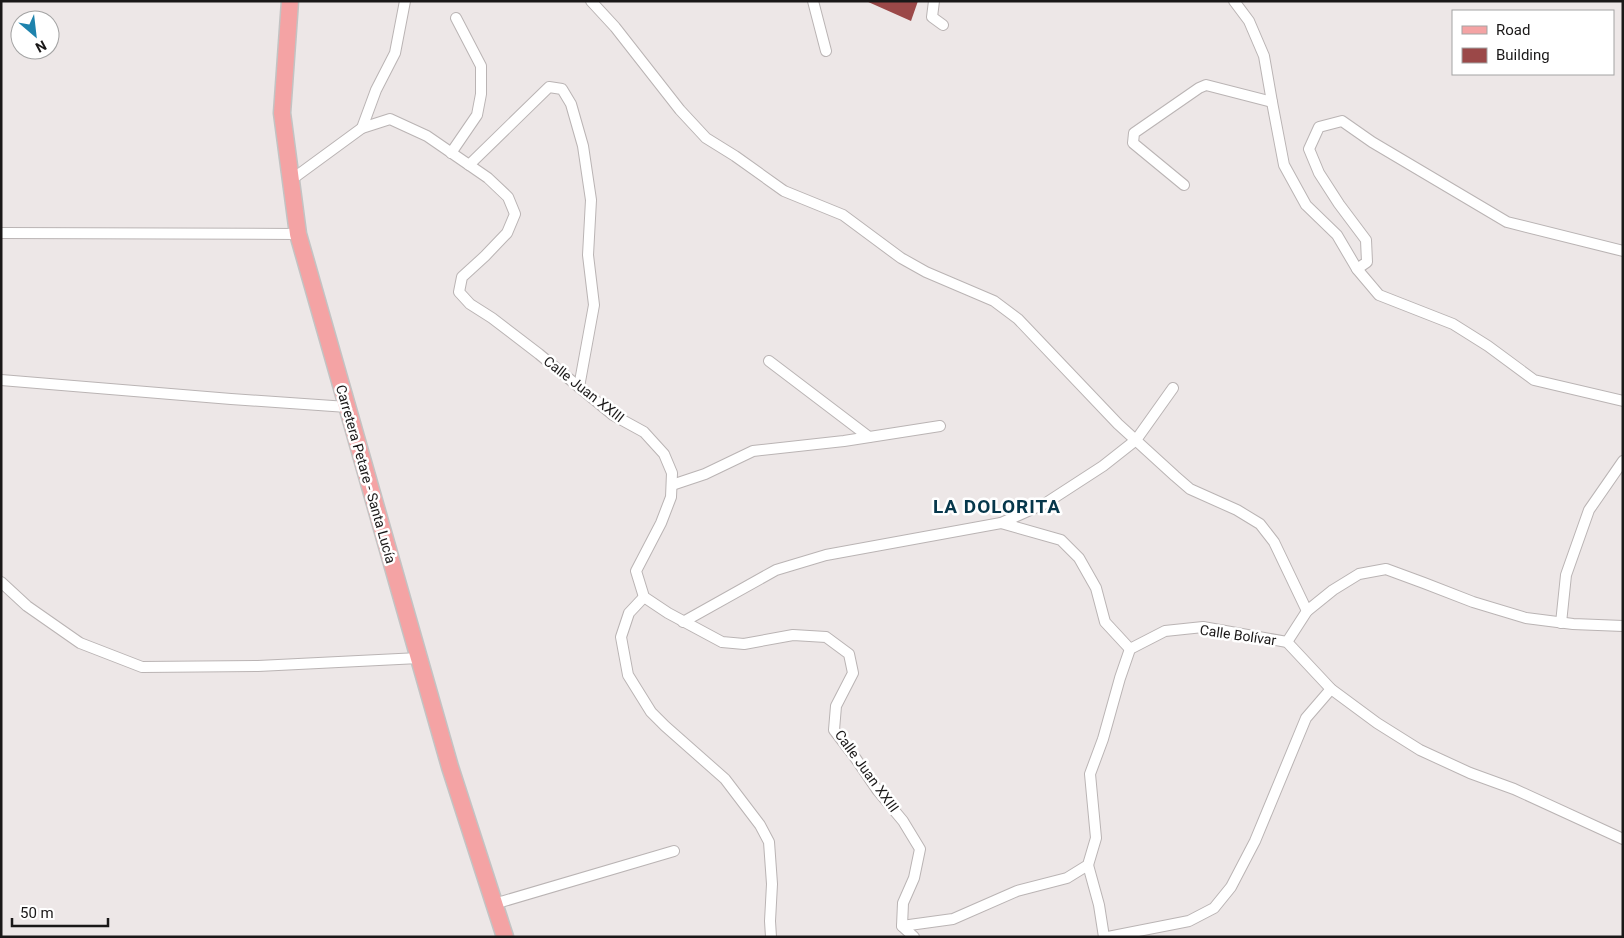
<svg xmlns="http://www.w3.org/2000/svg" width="1624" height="938" viewBox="0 0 1624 938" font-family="Roboto,sans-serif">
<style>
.building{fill:#9b4848}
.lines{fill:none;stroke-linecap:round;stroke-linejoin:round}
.street-casing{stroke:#bab4b4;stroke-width:12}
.primary-casing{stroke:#c3c3c3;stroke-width:19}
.street{stroke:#fff;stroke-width:10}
.primary{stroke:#f4a3a4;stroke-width:16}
.labels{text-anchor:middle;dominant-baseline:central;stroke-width:5;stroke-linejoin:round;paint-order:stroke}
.street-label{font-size:14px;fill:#1a1818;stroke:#fff}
.district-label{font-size:19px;font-weight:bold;letter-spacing:1px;fill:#06374b;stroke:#fff}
</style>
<rect width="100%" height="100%" fill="#ede7e7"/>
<path class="building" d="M866,1H918L911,21Z"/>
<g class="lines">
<defs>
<g id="street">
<path d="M591,1L615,27L680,110L706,138L735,156L784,191L843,215L901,258L926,272L994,301L1018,319L1118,424L1175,476L1190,489L1237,510L1260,524L1274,542L1307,611"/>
<path d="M813,1L826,51"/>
<path d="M934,1L932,17L943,25"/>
<path d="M1234,1L1249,21L1264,56L1272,102L1284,165L1306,205L1337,235L1357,269L1379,295L1453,324L1488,346L1534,380L1623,401"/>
<path d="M362,128L376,90L395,53L405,1"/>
<path d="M451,153L477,115L481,94V66L456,18"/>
<path d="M469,165L549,87L562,89L571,104L583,146L591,200L588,255L594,305L579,387"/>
<path d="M291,180L362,128L390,119L427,136L488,178L508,197L515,214L507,233L485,256L462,277L459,292L470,304L492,318L539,354L613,415L644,432L664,454L672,473L671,497L661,523L636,571L644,597L668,613L722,642L744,644L793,635L826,637L849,654L853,673L836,706L834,730L854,756L878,791L903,821L920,849L914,878L903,903L902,926L914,937"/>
<path d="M1184,185L1133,143L1134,133L1199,88L1206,85L1272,102"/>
<path d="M1,233L298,234"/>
<path d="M1357,269L1367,262L1366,240L1339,204L1319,173L1309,149L1319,127L1342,121L1372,142L1507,222L1623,251"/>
<path d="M769,361L869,437"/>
<path d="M1,380L231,399L347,407"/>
<path d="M672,485L705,474L753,451L844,441L940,426"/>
<path d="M1001,523L1061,540L1079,558L1096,588L1105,622L1130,649"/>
<path d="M1,582L27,606L80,643L142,667L258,666L419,658"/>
<path d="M644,597L629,613L621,637L628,675L651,712L665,726L725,779L760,825L769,842L772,884L770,921L771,937"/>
<path d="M683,622L776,570L826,555L1001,523L1046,503L1103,466L1136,440L1173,388"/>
<path d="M1561,623L1566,575L1589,510L1623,461"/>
<path d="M1287,642L1307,611L1333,590L1359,574L1386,569L1424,583L1473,602L1526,618L1573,624L1623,626"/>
<path d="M1088,865L1099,905L1104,937"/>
<path d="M494,904L674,851"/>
<path d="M902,926L953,919L1017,891L1067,878L1088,865L1096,838L1090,774L1103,739L1120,678L1130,649L1165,631L1203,627L1287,642L1331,689L1377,723L1420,750L1470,773L1514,789L1623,839"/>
<path d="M1108,937L1189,921L1214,908L1231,887L1255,841L1306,718L1331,689"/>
</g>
<path id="primary" d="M290,1L282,113L298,234L450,767L505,937"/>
</defs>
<use href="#street" class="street-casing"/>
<use href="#primary" class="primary-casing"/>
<use href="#street" class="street"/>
<use href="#primary" class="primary"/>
</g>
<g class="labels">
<g class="street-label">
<text transform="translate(584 389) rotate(38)">Calle Juan XXIII</text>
<text transform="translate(366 474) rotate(74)">Carretera Petare - Santa Lucía</text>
<text transform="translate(1238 635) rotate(8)">Calle Bolívar</text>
<text transform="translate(867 771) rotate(54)">Calle Juan XXIII</text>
</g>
<g class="district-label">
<text x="997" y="506">LA DOLORITA</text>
</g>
</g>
<rect width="1624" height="938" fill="none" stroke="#1a1818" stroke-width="5"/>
<rect x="1452" y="10" width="162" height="65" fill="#ffffff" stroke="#a3a3a3"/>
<rect x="1462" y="26" width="25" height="8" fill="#f4a3a4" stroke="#a3a3a3"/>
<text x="1496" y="35" font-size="15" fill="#1a1818">Road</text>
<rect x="1462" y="48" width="25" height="15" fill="#9b4848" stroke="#a3a3a3"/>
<text x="1496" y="60" font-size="15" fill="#1a1818">Building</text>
<g transform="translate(35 35) rotate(152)"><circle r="24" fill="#ffffff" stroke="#a3a3a3"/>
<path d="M0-4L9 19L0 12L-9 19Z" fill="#1e83ad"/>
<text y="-8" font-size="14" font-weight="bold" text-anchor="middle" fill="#1a1818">N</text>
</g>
<path d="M12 918v8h96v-8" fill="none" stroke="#1a1818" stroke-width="2.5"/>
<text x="20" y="918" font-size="15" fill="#1a1818" stroke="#ffffff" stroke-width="4" paint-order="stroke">50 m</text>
</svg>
